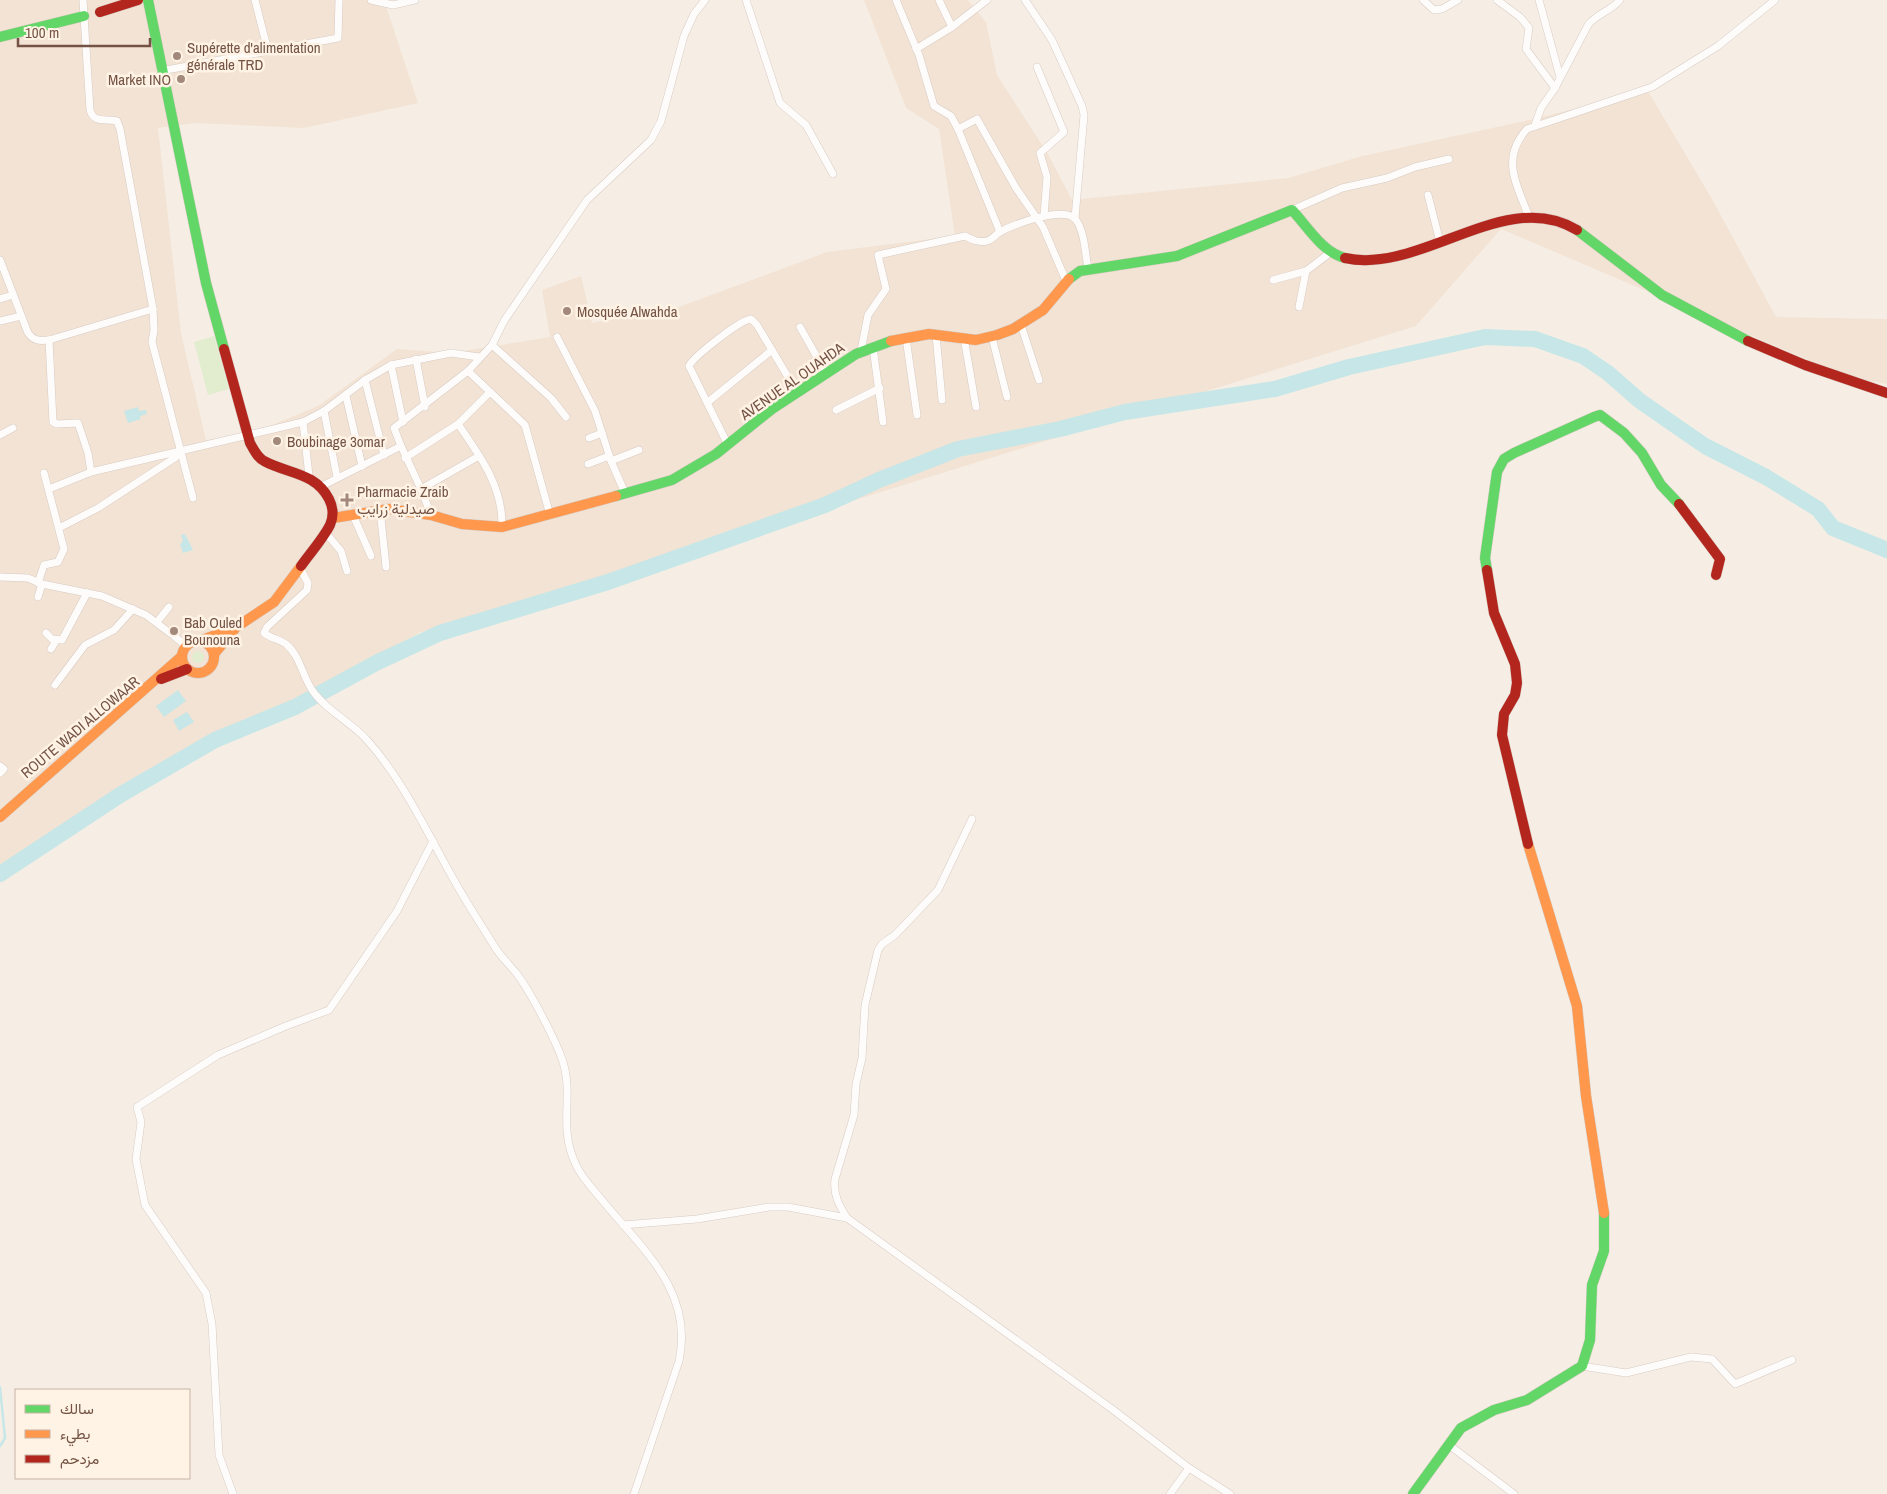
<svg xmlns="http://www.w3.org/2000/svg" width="1887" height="1494" viewBox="0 0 1887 1494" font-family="'Archivo Narrow',Vazirmatn,sans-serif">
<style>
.residential{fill:#f3e3d4}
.green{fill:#e2ecce}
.water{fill:#c6e6e7}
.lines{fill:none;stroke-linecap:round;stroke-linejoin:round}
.stream{stroke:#c6e6e7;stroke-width:2.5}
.river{stroke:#c6e6e7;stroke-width:16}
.street-casing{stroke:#d7cbc3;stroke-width:8}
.fast-casing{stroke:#d6cbc2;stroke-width:11}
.slow-casing{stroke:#d6cbc2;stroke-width:11}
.jam-casing{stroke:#d6cbc2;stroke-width:11}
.street{stroke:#fefcfb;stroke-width:7}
.fast{stroke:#63d668;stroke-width:10}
.slow{stroke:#ff974d;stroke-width:10}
.jam{stroke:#b3261e;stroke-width:10}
.poi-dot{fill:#a2897c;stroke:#fff3e5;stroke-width:2}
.labels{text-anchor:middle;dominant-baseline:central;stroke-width:5;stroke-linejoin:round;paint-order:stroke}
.poi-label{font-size:15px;fill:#745344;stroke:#fff3e5;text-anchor:start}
.street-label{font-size:15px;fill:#745344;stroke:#fff3e5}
</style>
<rect width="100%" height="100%" fill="#f6eee5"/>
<path class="residential" d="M0,0H384L418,103L304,128L195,123L158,128L181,333L206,440L255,432L318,406L397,349L451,353L550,337L542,290L581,276L592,323L679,307L827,252L955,236L939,129L906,108L864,0H968L986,22L997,75L1048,154L1072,200L1288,178L1362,156L1529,120L1648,91L1712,199L1776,317L1887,319V384L1846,376L1501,229L1416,326L633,569L421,632L0,870Z"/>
<g class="green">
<path d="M214,336L229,389L208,395L194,342Z"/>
<circle cx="198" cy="657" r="6"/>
</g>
<g class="water">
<path d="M138,407L139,411L146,410L147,414L140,416L141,419L128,423L124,411Z"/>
<path d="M185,534L193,550L183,553L180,544L183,541L181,535Z"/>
<path d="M178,690L186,701L164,717L156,706Z"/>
<path d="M187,712L194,722L179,731L173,720Z"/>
</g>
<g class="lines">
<path class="stream" d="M0,1387L5,1438L0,1446"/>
<path class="river" d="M0,874L120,795L215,740L295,707L376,663L440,633L608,582L825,505L879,480L958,449L1060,429L1125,412L1275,389L1349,367L1485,337L1535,339L1583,356L1608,373L1640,401L1705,446L1766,477L1818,509L1833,528L1887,550"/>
<defs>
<g id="street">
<path d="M83,0L90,110C94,124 105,118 117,121L120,129L153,309L154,330L152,342L193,498"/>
<path d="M255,0L268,51"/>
<path d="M371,0L393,5L415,0"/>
<path d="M746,0L780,103L806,125L833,174"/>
<path d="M896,0L919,55L934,106L951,116L958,129L1000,232"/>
<path d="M939,0L952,27"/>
<path d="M1025,0L1052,40L1082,106L1084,115L1075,218"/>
<path d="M1423,0L1434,10L1442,9L1458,0"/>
<path d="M1497,0L1520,17L1529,28L1526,49L1555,88"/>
<path d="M1539,0L1560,77"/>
<path d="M916,49L952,27L987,0"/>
<path d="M1037,67L1064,132L1040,153L1047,177L1044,216"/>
<path d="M161,71L338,38L339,0"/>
<path d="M1535,125L1541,108L1555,88L1588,25C1596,14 1611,11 1620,0"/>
<path d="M958,129L977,119L1016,188L1043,227L1067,283"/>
<path d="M1428,195L1440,242"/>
<path d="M1292,210L1342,188L1387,178L1415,167L1449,159"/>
<path d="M1529,217C1517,185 1500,159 1527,129L1652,87L1718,46L1775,0"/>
<path d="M0,260L28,333C34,341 39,341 49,340L153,309"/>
<path d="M1273,280L1306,271L1331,252"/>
<path d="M0,299L13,295"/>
<path d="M1299,307L1306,271"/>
<path d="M0,321L21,316"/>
<path d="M1021,325L1039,380"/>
<path d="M800,327L826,373"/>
<path d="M936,335L942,400"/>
<path d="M557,337L595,411L611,461L625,493"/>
<path d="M992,337L1007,397"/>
<path d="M906,338L917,415"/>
<path d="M964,338L976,407"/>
<path d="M49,340L53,422L57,424L78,423L88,453L91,472"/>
<path d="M492,345L551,398L566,417"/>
<path d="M873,347L883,422"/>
<path d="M861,351L868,315L886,289L878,255L965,236C973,240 979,243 987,241C992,240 996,234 1000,232C1013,224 1066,205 1076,220C1085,232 1085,254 1088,268"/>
<path d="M416,359L425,407"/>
<path d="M391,365L403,422"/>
<path d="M468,371L525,425L550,515"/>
<path d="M365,380L384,455"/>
<path d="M346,396L362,466"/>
<path d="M708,402L772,350"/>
<path d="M836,410L880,388"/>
<path d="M324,411L337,477"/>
<path d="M303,422L309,476"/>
<path d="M458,424C480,456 503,486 502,527"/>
<path d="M0,435L13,428"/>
<path d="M589,438L602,433"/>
<path d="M728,445L689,366C693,357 740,320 751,319L757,325L797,392"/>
<path d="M401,446L394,428L468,371L492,345L504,321L587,200L651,140L661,121L684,36L694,14L705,0"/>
<path d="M405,458L458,424L490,392"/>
<path d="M611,461L639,450"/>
<path d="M588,464L609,456"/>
<path d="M322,486L401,446L421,489"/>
<path d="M49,489L91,472L303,422L324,411L365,380L391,365L451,353L479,357"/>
<path d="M380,509L386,567"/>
<path d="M353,515L371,556"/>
<path d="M431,515L421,489L479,456"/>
<path d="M59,528L98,508L176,457L180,449"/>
<path d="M325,532L341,551L347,571"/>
<path d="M299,566L308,583L307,590L267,627L264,633C271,639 281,639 287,645C301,657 303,680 315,694C329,712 352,723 367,740C404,781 427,833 454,880C466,902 480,923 493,944C499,955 509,964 517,974C530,991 555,1039 562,1059C575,1096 557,1125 576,1165C582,1178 593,1189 602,1200C642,1249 694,1291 679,1361L634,1494"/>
<path d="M0,577L28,578L42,584L102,596L146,615L170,633"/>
<path d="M38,583L44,565L58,562L64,549L44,473"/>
<path d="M38,597L42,584"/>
<path d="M157,622L169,607"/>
<path d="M46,633L52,639L62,640L87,593"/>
<path d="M173,635L186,646"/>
<path d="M51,649L56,641"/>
<path d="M55,685L85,645L114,630L133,609"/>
<path d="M0,766L4,769L0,773"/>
<path d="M847,1218C839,1205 833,1195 835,1179L854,1115L856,1084L862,1058L865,1005L878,950L882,944L895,935L938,890L972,819"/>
<path d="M623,1225L697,1219L769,1207H788L847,1218L1112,1409L1189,1468L1230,1494"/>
<path d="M1582,1366L1626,1373L1691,1357L1712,1359L1735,1384L1792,1360"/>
<path d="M1449,1445L1514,1494"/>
<path d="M233,1494L219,1455L212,1324L206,1293L145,1205L136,1159L141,1122L137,1107L218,1055L286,1026L329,1010L397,911L433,841"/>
<path d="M1170,1494L1189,1468"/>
</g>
<g id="fast">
<path d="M148,0L206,283L224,349"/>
<path d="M0,37L84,16"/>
<path d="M1577,230L1662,295L1748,341"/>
<path d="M1069,279L1080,271L1177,256L1292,210C1308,227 1322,252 1345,258"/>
<path d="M616,496L672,480L716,454L772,409L856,354L891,341"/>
<path d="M1487,570L1485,558L1497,472L1504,459L1514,453L1594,417L1600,415L1624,433L1642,453L1661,485L1679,504"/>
<path d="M1413,1494L1461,1428L1494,1410L1527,1400L1582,1366L1590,1340L1592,1285L1604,1251V1213"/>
</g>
<g id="slow">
<path d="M891,341L929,334L976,340L997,335L1013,329L1043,310L1069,279"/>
<path d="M333,518L389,509L431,515L462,524L502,527L616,496"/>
<path d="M202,640L235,628L274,602L301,566"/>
<circle cx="198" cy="657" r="16"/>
<path d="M214,654L234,630"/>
<path d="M0,817L182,656"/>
<path d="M1528,844L1577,1006L1586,1096L1604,1213"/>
</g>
<g id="jam">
<path d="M100,12L138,0"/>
<path d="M1345,258C1421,275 1505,186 1577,230"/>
<path d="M1748,341L1805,365L1887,393"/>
<path d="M224,349L250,443C254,450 257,457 264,461C288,474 315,472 329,499C333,507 334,516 330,525C323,539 310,553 301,566"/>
<path d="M1679,504L1720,559L1716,575"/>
<path d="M1487,570L1494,613L1515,664L1517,683L1515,695L1504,714L1502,735L1528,844"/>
<path d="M161,679L187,669"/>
</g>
</defs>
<use href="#street" class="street-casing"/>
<use href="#fast" class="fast-casing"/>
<use href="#slow" class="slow-casing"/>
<use href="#jam" class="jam-casing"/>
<use href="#street" class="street"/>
<use href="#fast" class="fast"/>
<use href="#slow" class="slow"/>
<use href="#jam" class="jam"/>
</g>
<g class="poi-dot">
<circle cx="177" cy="56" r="5"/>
<circle cx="181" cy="79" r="5"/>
<circle cx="567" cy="311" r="5"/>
<circle cx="277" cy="441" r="5"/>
<path d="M344.5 492.5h5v5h5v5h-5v5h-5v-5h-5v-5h5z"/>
<circle cx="174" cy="631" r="5"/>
</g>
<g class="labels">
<g class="poi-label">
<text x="187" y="47">Supérette d'alimentation<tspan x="187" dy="17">générale TRD</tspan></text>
<text x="171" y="79" text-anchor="end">Market INO</text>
<text x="577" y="311">Mosquée Alwahda</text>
<text x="287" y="441">Boubinage 3omar</text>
<text x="357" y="491">Pharmacie Zraib<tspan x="357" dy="17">صيدلية زرايب</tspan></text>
<text x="184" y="622">Bab Ouled<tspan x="184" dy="17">Bounouna</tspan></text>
</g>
<g class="street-label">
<text transform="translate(792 381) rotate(-35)">AVENUE AL OUAHDA</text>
<text transform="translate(80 727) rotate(-40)">ROUTE WADI ALLOWAAR</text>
</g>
</g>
<rect x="15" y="1389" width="175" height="90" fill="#fff3e5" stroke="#c7b3a5"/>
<rect x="25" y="1405" width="25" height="8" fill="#63d668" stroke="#c7b3a5"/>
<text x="60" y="1414" font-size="15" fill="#745344">سالك</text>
<rect x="25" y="1430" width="25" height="8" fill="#ff974d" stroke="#c7b3a5"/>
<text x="60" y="1439" font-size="15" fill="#745344">بطيء</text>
<rect x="25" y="1455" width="25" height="8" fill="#b3261e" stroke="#c7b3a5"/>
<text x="60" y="1464" font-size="15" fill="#745344">مزدحم</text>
<path d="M18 38v8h132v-8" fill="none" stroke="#745344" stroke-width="2.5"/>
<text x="25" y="38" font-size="15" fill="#745344" stroke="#fff3e5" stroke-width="4" paint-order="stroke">100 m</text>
</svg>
